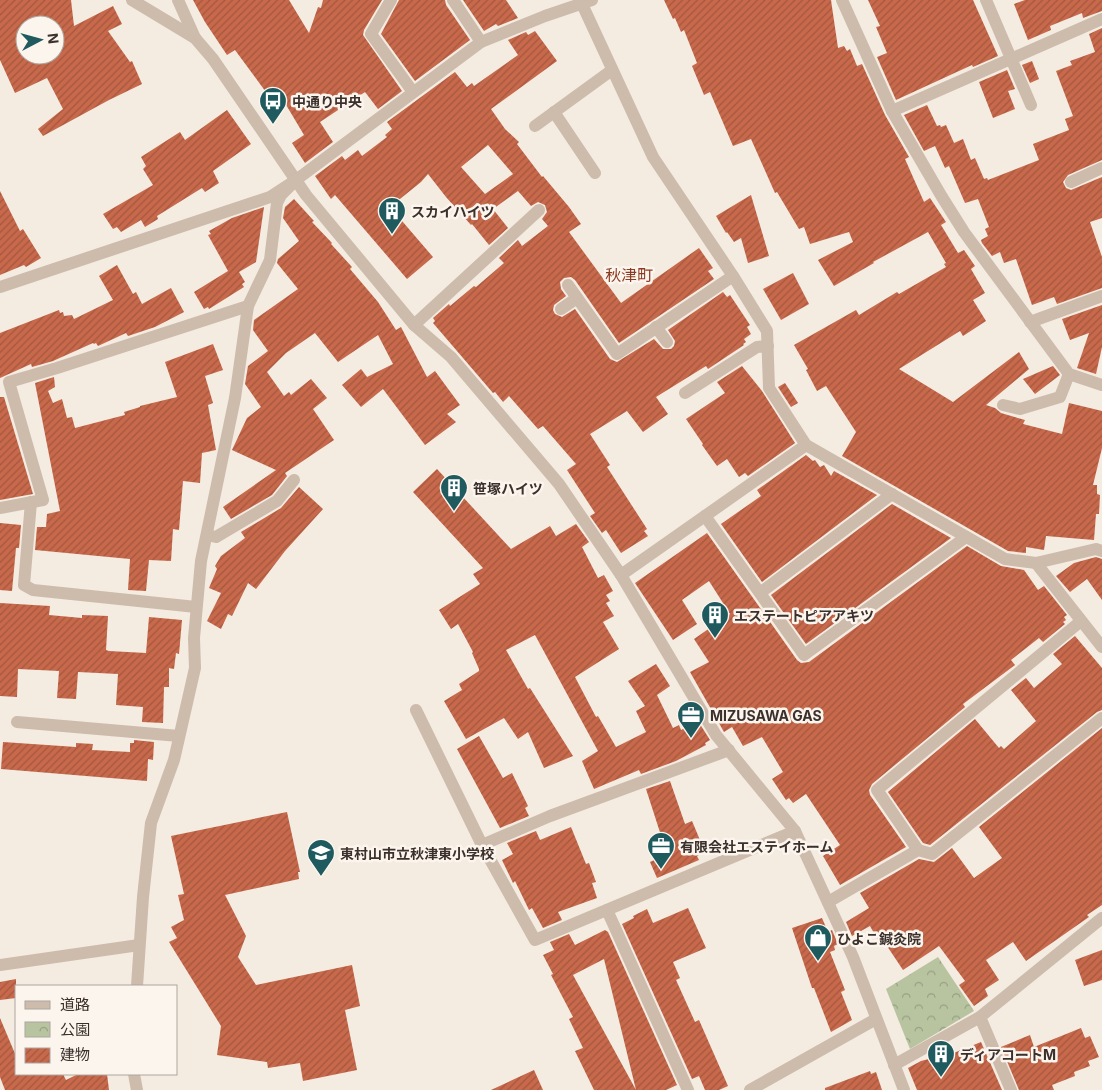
<svg xmlns="http://www.w3.org/2000/svg" width="1102" height="1090" viewBox="0 0 1102 1090" font-family="Inter,'Noto Sans JP',sans-serif">
<style>
.park{fill:url(#park-crowns)}
.building{fill:url(#building-hatch);fill-rule:evenodd}
.lines{fill:none;stroke-linecap:round;stroke-linejoin:round}
.street{stroke:#cdbbac;stroke-width:12}
.labels{text-anchor:middle;dominant-baseline:central;stroke-width:5;stroke-linejoin:round;paint-order:stroke}
.poi-label{font-size:14px;font-weight:bold;fill:#3b302b;stroke:#fbf5ee;text-anchor:start}
.quarter-label{font-size:16px;fill:#8c3b22;stroke:#fbf5ee}
</style>
<defs>
<pattern id="park-crowns" width="20" height="18" patternUnits="userSpaceOnUse" patternTransform="scale(1.25)"><rect width="20" height="18" fill="#b8c4a0"/><path d="M2 6a3 3 0 1 1 6 0M12 15a3 3 0 1 1 6 0" fill="none" stroke="#97a083"/></pattern>
<pattern id="building-hatch" width="6" height="6" patternUnits="userSpaceOnUse" patternTransform="scale(1.25)"><rect width="6" height="6" fill="#c8694b"/><path d="M-1 1l2-2M0 6l6-6M5 7l2-2" fill="none" stroke="#a4573f"/></pattern>
</defs>
<rect width="100%" height="100%" fill="#f4ebe1"/>
<path class="park" d="M938,957L974,1011L910,1049L886,989Z"/>
<g class="building">
<path d="M0,0H71L74,26L113,6L122,24L108,31L130,62L132,61L142,84L109,100L43,136L38,129L63,109L47,78L15,93L0,60ZM25,25H55V55H25Z"/>
<path d="M193,0H289L309,33L318,7L321,8L323,0H382L364,30L363,35L402,91L378,109L365,92L320,122L333,142L305,163L292,143L304,135L279,93L271,99L235,50L227,55L205,22Z"/>
<path d="M399,0H445L446,5L470,40L415,81L381,34Z"/>
<path d="M463,0H506L518,18L498,26L496,24L484,31Z"/>
<path d="M664,0H831L838,48L844,46L847,51L850,49L857,66L862,64L885,115L909,157L905,159L924,202L930,198L946,222L941,225L958,253L964,250L975,266L971,269L985,293L973,300L986,321L963,336L960,331L899,369L953,402L1019,352L1029,369L986,405L995,408L1001,413L1025,420L1023,424L1062,434L1069,403L1102,411V448L1093,485H1097V494L1100,495L1099,514H1096L1094,540L1046,536L1044,550L1026,547V553L1008,551L842,456L856,432L826,386L817,391L806,370L808,369L794,345L856,310L859,315L897,292L899,294L946,267L944,264L946,263L928,232L873,262L874,263L834,286L818,260L853,242L849,232L810,244L804,227L799,229L777,192L775,193L751,139L733,146L710,92L704,95L692,66L697,63L684,30L681,32L675,18L673,19Z"/>
<path d="M868,0H973L998,56L973,67L972,65L896,100L877,57L887,53L876,27L880,26Z"/>
<path d="M1025,0H1102V11L1083,18L1082,13L1050,26L1051,30L1028,40L1014,4Z"/>
<path d="M1102,28V160L1068,175L1063,182L1066,188L1071,190L1102,177V218L1090,222L1102,257V288L1057,304L1054,297L1032,305L1016,259L1004,263L1000,252L992,256L982,243L981,240L988,236L985,229L989,227L978,199L965,203L949,166L945,168L935,146L924,151L904,115L927,105L937,126L940,125L941,127L946,125L954,143L963,139L971,160L975,158L984,179L987,178L988,180L1039,160L1033,144L1069,130L1065,119L1073,116L1056,71L1072,65L1070,61L1095,52L1089,34Z"/>
<path d="M535,31L557,61L491,109L505,129L519,142L517,144L542,177L543,176L569,207L581,224L569,232L621,303L699,248L713,268L708,271L714,279L619,343L575,280L571,277L564,278L560,282L561,289L566,296L554,305L553,310L555,314L562,317L575,309L610,359L617,362L654,339L663,349H671L674,346L675,341L668,330L723,292L727,297L730,295L750,325L747,327L751,334L744,339L746,342L743,344L744,345L708,369L706,366L656,397L668,414L643,432L627,411L590,434L610,465L607,467L647,529L644,531L648,536L621,553L606,530L602,533L590,516L595,513L567,470L576,464L543,426L538,429L509,396L503,402L495,392L493,393L433,323L435,321L433,318L449,304L450,306L474,286L476,287L504,263L499,258L518,240L522,246L548,226L542,219L547,212L545,205L538,202L531,206L518,191L493,209L508,228L489,245L472,224L471,225L446,197L428,174L421,182L390,207L433,257L407,279L335,195L331,199L315,176L342,156L345,160L358,150L362,156L387,137L385,135L392,129L387,122L455,72L467,87L472,83L474,86L518,55L508,40L526,32L528,35ZM488,145L513,174L485,194L461,167Z"/>
<path d="M1032,61L1039,79L1030,83L1022,65Z"/>
<path d="M1007,70L1015,89L1008,91L1015,109L993,118L979,82Z"/>
<path d="M227,110L251,144L213,171L219,183L205,192L202,188L157,216L158,219L145,227L141,220L121,232L117,227L113,229L103,214L153,185L143,169L146,166L141,157L180,132L185,140Z"/>
<path d="M0,191L20,231L23,229L41,258L26,267L24,265L0,275Z"/>
<path d="M751,195L769,256L748,263L741,238L734,242L727,232L726,233L716,216Z"/>
<path d="M294,199L314,221L312,222L332,243L331,244L352,267L350,269L378,302L396,330L401,327L427,377L435,371L460,405L447,414L456,422L425,445L383,389L361,407L342,385L361,369L367,377L393,364L378,335L338,362L315,333L286,353L267,372L284,396L289,392L291,395L311,379L327,398L313,409L334,440L285,473L287,476L272,495L231,519L223,507L276,470L232,450L247,418L261,407L245,384L248,366L268,351L253,330L254,320L298,289L277,263L278,259L299,241L283,218L285,207Z"/>
<path d="M264,207L256,262L239,272L245,282L242,284L244,287L209,309L208,307L204,309L194,292L228,271L208,235L211,234L209,231L232,218Z"/>
<path d="M117,265L133,294L136,292L142,304L171,288L184,312L155,327L128,336L126,333L98,346L96,343L94,344L93,343L53,361L32,367L31,364L0,378V333L59,310L60,313L63,312L64,316L72,315L74,319L113,300L99,276Z"/>
<path d="M793,273L809,304L781,320L763,289Z"/>
<path d="M1102,305V347L1096,374L1077,368L1089,333L1070,340L1062,319Z"/>
<path d="M213,344L223,370L205,376L213,403L208,405L216,450L202,453L200,483L183,481L179,530L173,529L171,561L149,560L146,591L128,590L130,559L35,550L37,527H46L47,514L60,511L35,383L54,377L55,387L48,391L53,403L62,399L67,418L72,417L75,428L125,415L124,412L140,407V406L177,397L165,362Z"/>
<path d="M742,366L762,391L795,443L748,476L745,473L739,477L727,459L717,466L702,445L703,444L686,419L725,393L717,382Z"/>
<path d="M1053,366L1060,375L1035,394L1023,379Z"/>
<path d="M785,383L798,403L791,407L778,387Z"/>
<path d="M0,397H4L33,494L0,500Z"/>
<path d="M806,455L813,461L815,460L820,467L824,465L831,476L834,471L877,495L762,582L721,524L761,496L757,490Z"/>
<path d="M437,469L511,549L550,526L556,536L576,524L589,542L582,547L598,578L604,575L613,591L606,595L610,601L606,603L614,616L603,622L619,649L575,677L596,717L598,716L616,747L646,732L636,711L645,706L628,681L656,664L670,686L657,695L673,728L679,725L681,730L698,721L710,740L705,743L706,745L676,761L641,774L639,770L594,789L582,761L598,751L535,635L506,650L528,689L530,688L573,756L544,768L528,732L518,739L504,718L466,739L444,701L462,690L459,684L479,671V669L472,653L473,652L458,624L451,629L439,610L480,584L473,574L483,568L413,492Z"/>
<path d="M299,487L323,509L285,551L256,589L248,583L232,616L228,614L221,629L207,621L221,593L209,588L217,569L215,566L221,556L245,538L241,532L281,508Z"/>
<path d="M892,504L951,538L806,644L771,595Z"/>
<path d="M0,523L21,525L19,548H16L12,591L0,590Z"/>
<path d="M707,533L797,660L801,663L809,662L967,546L1001,566L1024,570L1038,590L1044,586L1067,615L1064,617L1066,620L1063,622L1065,624L1043,642L1039,638L1011,660L1015,665L963,704L965,707L872,784L869,790L870,795L906,847L840,885L823,856L840,845L806,794L793,803L789,798L786,800L772,779L783,772L762,737L743,746L732,727L724,732L690,672L709,662L694,639L730,614L709,581L682,600L697,624L673,640L635,583Z"/>
<path d="M1096,557L1102,559V600L1087,579L1070,592L1056,576L1074,563Z"/>
<path d="M0,603L50,606L49,615L82,618V615L108,616L106,650L109,651L146,653L149,617L182,620L179,654L176,653L174,669L169,668V687H164L163,723L142,722L143,707L116,705L118,674L78,672L76,699L57,698L59,671L18,669L17,697L0,696Z"/>
<path d="M1075,636L1102,668V710L1097,712L930,845L923,843L888,792L975,719L999,748L1001,746L1004,749L1036,721L1011,690L1026,678L1034,688L1062,664L1053,654Z"/>
<path d="M1102,728V905L1087,915L1089,917L1026,961L1013,942L986,960L999,980L985,989L988,996L974,1006L959,985L965,981L939,946L903,970L883,940L879,942L870,926L852,936L846,922L869,908L860,893L919,859L934,862L952,848L974,878L1002,858L979,827Z"/>
<path d="M479,736L503,778L512,773L528,806L525,808L529,816L500,828L457,749Z"/>
<path d="M134,740L154,742L153,760L148,759L147,781L1,769L3,742L76,747V743L93,744L92,750L130,752V743H134Z"/>
<path d="M670,781L685,824L692,821L705,852L697,856L699,860L657,878L650,862L667,854L646,789Z"/>
<path d="M287,812L300,872H298L299,879L225,895L246,936L238,957L256,985L352,965L360,1006L345,1010L357,1070L303,1081L300,1063L268,1068L267,1062L217,1055L221,1026L169,942L177,938L171,927L184,920L178,895L184,894L171,836Z"/>
<path d="M571,827L586,864L589,863L596,882L592,883L597,898L558,912L562,920L543,928L532,908L529,910L515,881L513,883L502,860L513,854L507,843L536,831L540,840Z"/>
<path d="M688,908L706,948L673,962L680,978L676,980L695,1022L699,1020L728,1086L719,1090H705L699,1076L692,1079L622,924L634,918L633,916L647,909L653,923Z"/>
<path d="M822,918L828,932L832,930L838,944L834,946L835,950L830,952L845,990L841,992L852,1020L831,1032L814,988H812L792,928Z"/>
<path d="M605,930L608,932L677,1085L666,1090H594L575,1051L583,1048L569,1019L573,1017L551,975L553,974L543,955L554,950L550,942L569,934L575,945ZM604,959L636,1090L573,975Z"/>
<path d="M1102,950V980L1084,986L1075,960Z"/>
<path d="M16,979V998L0,1000V982Z"/>
<path d="M0,1018L16,1056V1074H63L66,1080L78,1074H107L109,1090H5L0,1077Z"/>
<path d="M1081,1028L1085,1038L1090,1036L1099,1057L1088,1061L1090,1066L1074,1072L1075,1076L1052,1085L1054,1090H1019L1001,1047L1030,1035L1034,1047Z"/>
<path d="M981,1042L1002,1090H917L908,1068L921,1061L940,1056L941,1058Z"/>
<path d="M534,1070L543,1090H491Z"/>
<path d="M870,1071L871,1074L876,1072L882,1090H825V1088Z"/>
</g>
<g class="lines">
<g class="street">
<path d="M132,0L195,38L213,59L306,195L414,325L451,357L559,484L621,575L716,735L795,831L853,957L904,1090"/>
<path d="M178,0L195,38"/>
<path d="M391,0L371,34L413,92"/>
<path d="M453,0L481,42"/>
<path d="M842,0L892,111L942,197L964,232L1069,374L1102,385"/>
<path d="M986,0L1031,105"/>
<path d="M582,4L653,157L733,276L767,331L769,388L806,445L1005,559L1036,563L1096,549L1102,551"/>
<path d="M892,111L1102,19"/>
<path d="M554,112L595,173"/>
<path d="M535,126L612,70"/>
<path d="M1071,182L1102,168"/>
<path d="M568,285L617,354L733,276"/>
<path d="M0,287L270,197L296,180L481,42L545,16L592,0"/>
<path d="M561,309L577,298"/>
<path d="M1030,322L1102,296"/>
<path d="M414,325L539,210"/>
<path d="M656,327L667,342"/>
<path d="M685,393L757,347L768,346"/>
<path d="M1003,405L1020,409L1060,397L1069,374"/>
<path d="M31,502L24,585L33,590L196,607"/>
<path d="M0,508L43,500L9,382L57,368L248,306"/>
<path d="M705,516L804,655L966,537"/>
<path d="M207,535L216,537L277,501L294,480"/>
<path d="M1036,563L1102,647"/>
<path d="M621,575L806,445"/>
<path d="M760,593L892,494"/>
<path d="M416,710L482,845L535,940L795,831"/>
<path d="M17,722L179,736"/>
<path d="M482,845L550,816L729,750"/>
<path d="M918,850L877,790L1081,621"/>
<path d="M828,902L918,850L932,854L1102,718"/>
<path d="M607,910L688,1090"/>
<path d="M0,965L139,945"/>
<path d="M137,986L143,897L151,823L174,760L195,668L194,638L201,561L235,398L248,306L270,260L277,203L281,195L296,180"/>
<path d="M980,1017L1011,1090"/>
<path d="M894,1065L980,1017L1102,918"/>
<path d="M134,1074L137,1090"/>
<path d="M750,1090L876,1019"/>
</g>
</g>
<defs>
<symbol id="bus-pin" viewBox="-11 -11 22 30"><path d="M0 17L-7.5 6A9.5 9.5 0 1 1 7.5 6Z" fill="#1f5a5e" stroke="#fbf5ee"/><path d="M-5-6H5V4H4V6H2V4H-2V6H-4V4H-5ZM-3.5-4V0h7V-4ZM-3.5 1.2v1.5H-2V1.2ZM2 1.2v1.5H3.5V1.2Z" fill="#fff"/></symbol>
<symbol id="building-pin" viewBox="-11 -11 22 30"><path d="M0 17L-7.5 6A9.5 9.5 0 1 1 7.5 6Z" fill="#1f5a5e" stroke="#fbf5ee"/><path d="M-4-6H4V6H1V3H-1V6H-4ZM-2.5-4.3h1.7v1.8h-1.7ZM.8-4.3h1.7v1.8H.8ZM-2.5-1h1.7V.8h-1.7ZM.8-1h1.7V.8H.8Z" fill="#fff"/></symbol>
<symbol id="office-pin" viewBox="-11 -11 22 30"><path d="M0 17L-7.5 6A9.5 9.5 0 1 1 7.5 6Z" fill="#1f5a5e" stroke="#fbf5ee"/><path d="M-6-3h4V-5.5h4V-3h4V5H-6ZM-1-4.5V-3h2v-1.5ZM-6 0V1H6V0Z" fill="#fff"/></symbol>
<symbol id="school-pin" viewBox="-11 -11 22 30"><path d="M0 17L-7.5 6A9.5 9.5 0 1 1 7.5 6Z" fill="#1f5a5e" stroke="#fbf5ee"/><path d="M0-5L7-2L0 1L-7-2ZM-4 1L0 2.5L4 1V4Q0 6-4 4Z" fill="#fff"/></symbol>
<symbol id="shop-pin" viewBox="-11 -11 22 30"><path d="M0 17L-7.5 6A9.5 9.5 0 1 1 7.5 6Z" fill="#1f5a5e" stroke="#fbf5ee"/><path d="M-5-2.5h2.3a2.7 3.5 0 0 1 5.4 0H5L5.5 6h-11ZM-1.5-2.5h3a1.5 2.3 0 0 0-3 0Z" fill="#fff"/></symbol>
</defs>
<g fill-rule="evenodd">
<use href="#bus-pin" x="257" y="85" width="32" height="43"/>
<use href="#building-pin" x="376" y="195" width="32" height="43"/>
<use href="#building-pin" x="438" y="472" width="32" height="43"/>
<use href="#building-pin" x="699" y="599" width="32" height="43"/>
<use href="#office-pin" x="675" y="699" width="32" height="43"/>
<use href="#office-pin" x="645" y="830" width="32" height="43"/>
<use href="#school-pin" x="305" y="837" width="32" height="43"/>
<use href="#shop-pin" x="802" y="922" width="32" height="43"/>
<use href="#building-pin" x="925" y="1038" width="32" height="43"/>
</g>
<g class="labels">
<g class="poi-label">
<text x="292" y="101">中通り中央</text>
<text x="411" y="211">スカイハイツ</text>
<text x="473" y="488">笹塚ハイツ</text>
<text x="734" y="615">エステートピアアキツ</text>
<text x="710" y="715">MIZUSAWA GAS</text>
<text x="680" y="846">有限会社エステイホーム</text>
<text x="340" y="853">東村山市立秋津東小学校</text>
<text x="837" y="938">ひよこ鍼灸院</text>
<text x="960" y="1054">ディアコートM</text>
</g>
<g class="quarter-label">
<text x="629" y="275">秋津町</text>
</g>
</g>
<rect x="15" y="985" width="162" height="90" fill="#fbf5ee" stroke="#aea6a0"/>
<rect x="25" y="1001" width="25" height="8" fill="#cdbbac" stroke="#aea6a0"/>
<text x="60" y="1010" font-size="15" fill="#3b302b">道路</text>
<rect x="25" y="1022" width="25" height="15" fill="url(#park-crowns)" stroke="#aea6a0"/>
<text x="60" y="1035" font-size="15" fill="#3b302b">公園</text>
<rect x="25" y="1048" width="25" height="15" fill="url(#building-hatch)" stroke="#aea6a0"/>
<text x="60" y="1060" font-size="15" fill="#3b302b">建物</text>
<g transform="translate(40 40) rotate(84)"><circle r="24" fill="#fbf5ee" stroke="#aea6a0"/>
<path d="M0-4L9 19L0 12L-9 19Z" fill="#1f5a5e"/>
<text y="-8" font-size="14" font-weight="bold" text-anchor="middle" fill="#3b302b">N</text>
</g>
</svg>
